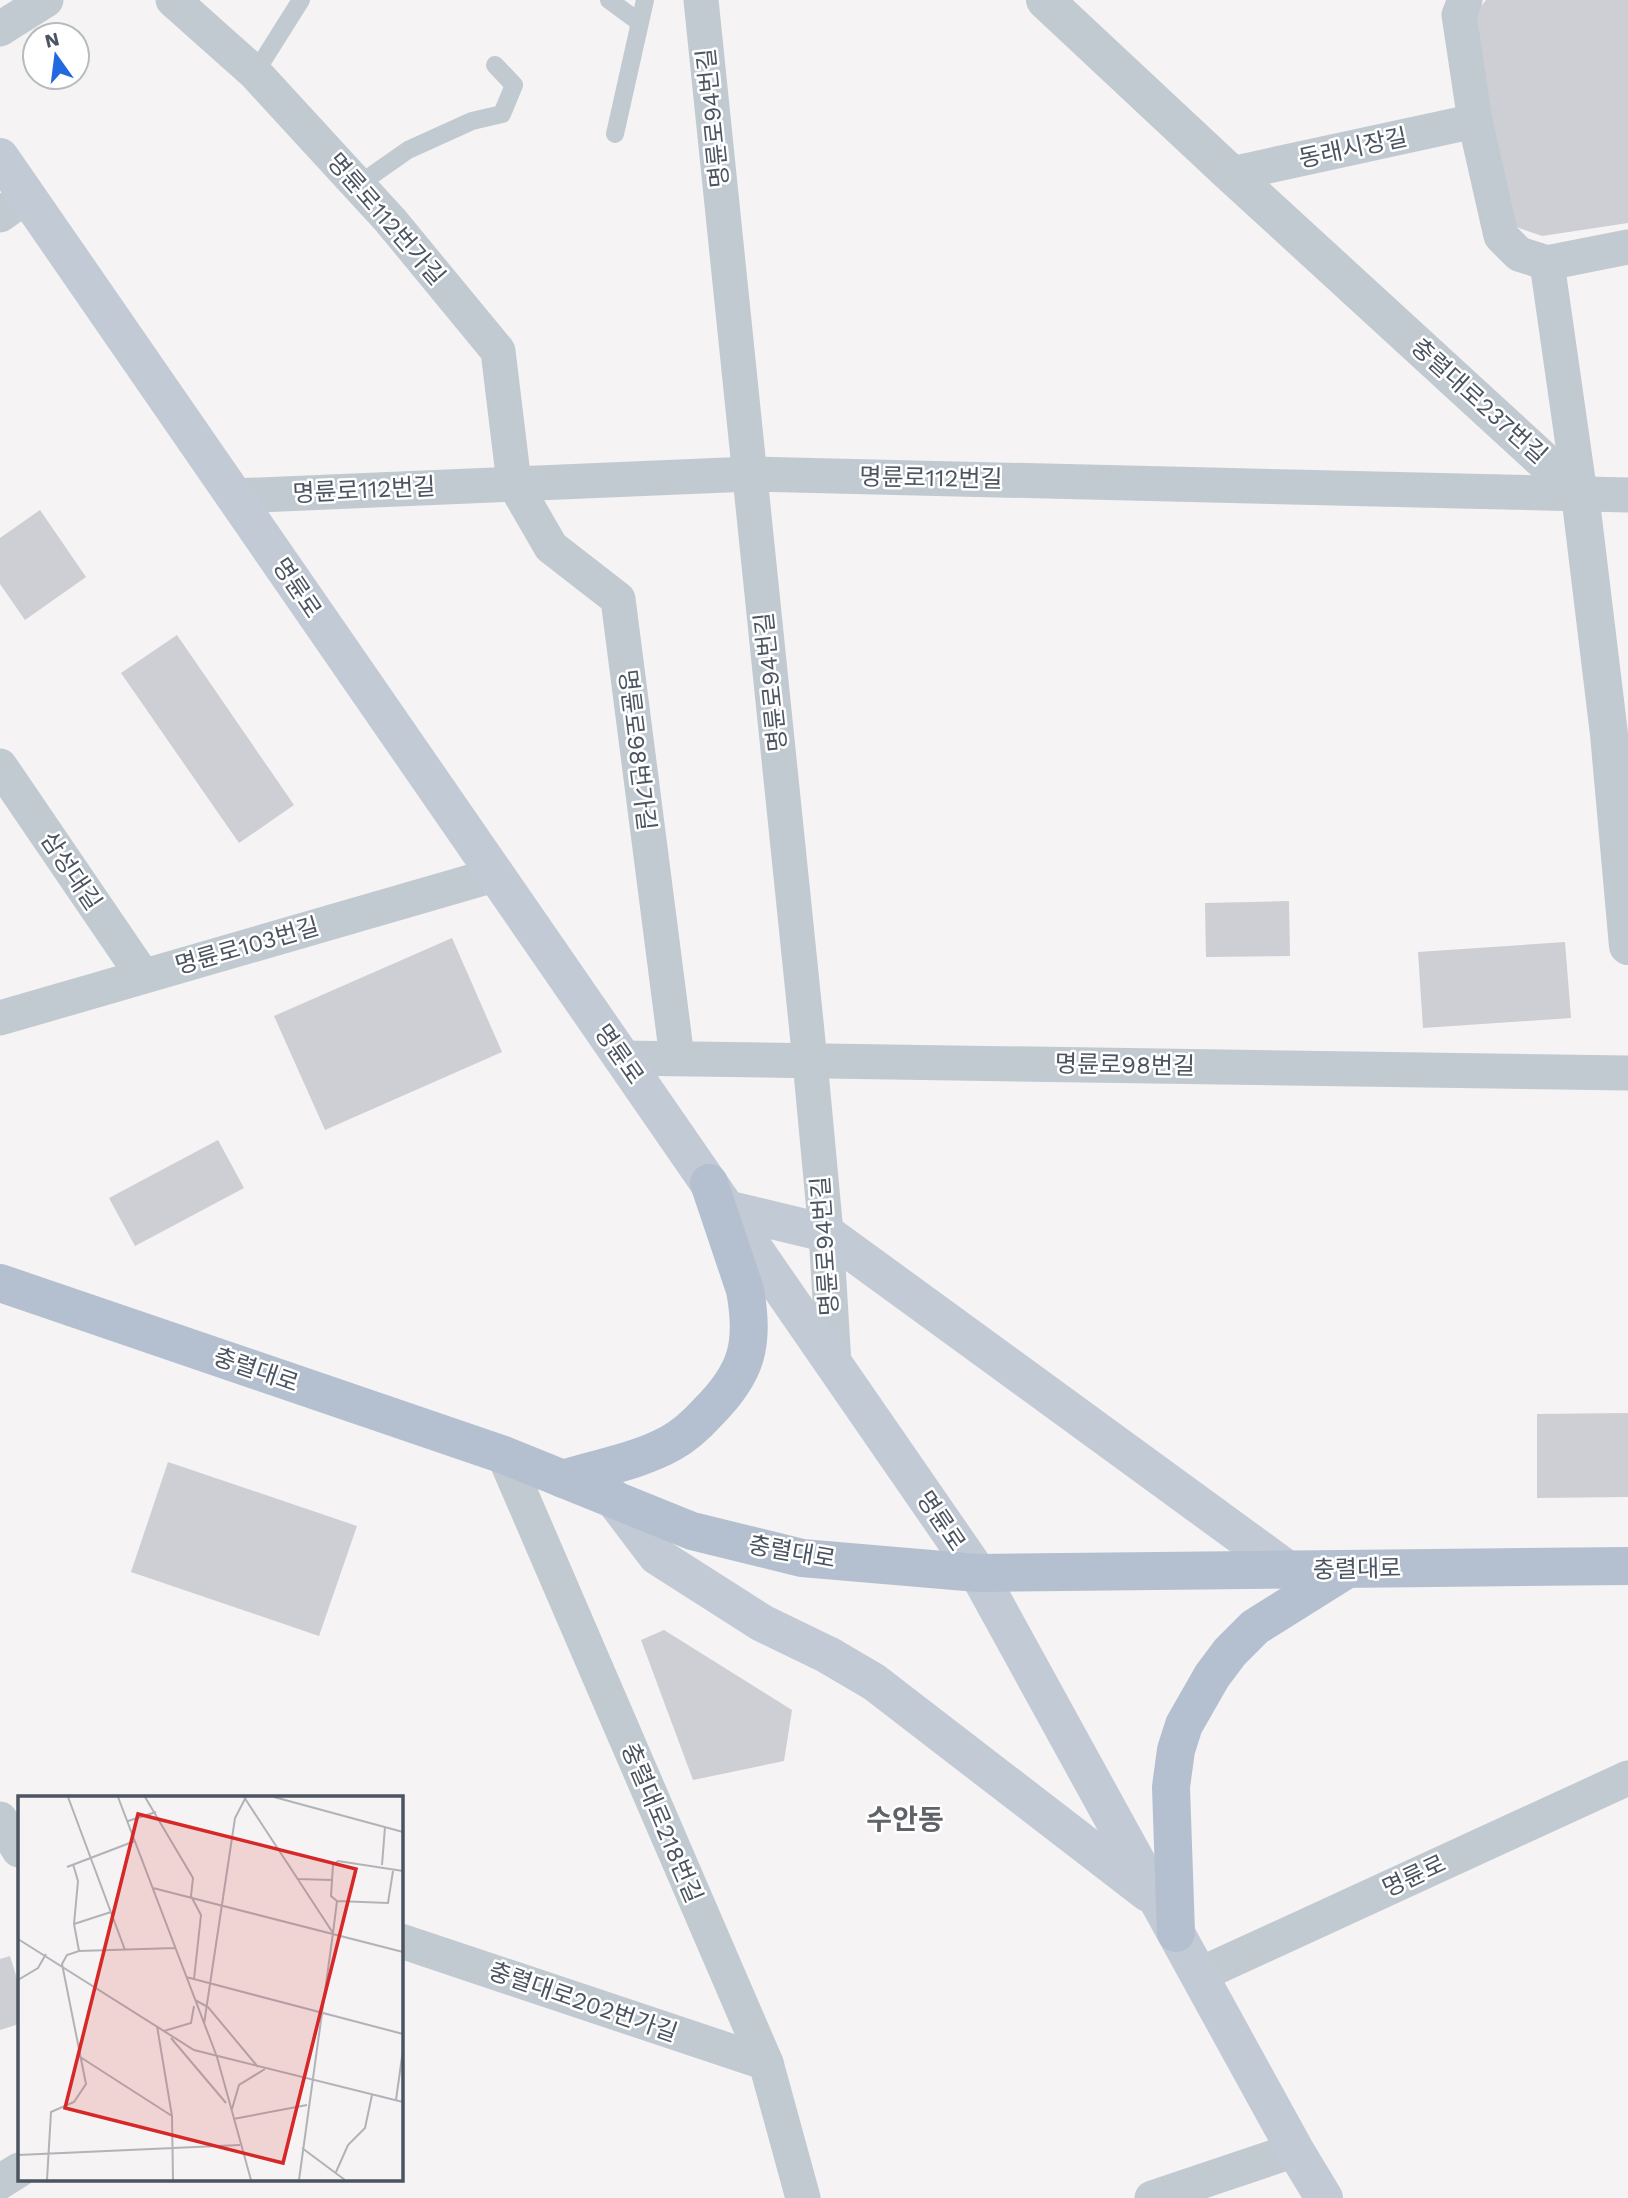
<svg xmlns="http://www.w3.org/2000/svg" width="1628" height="2198" viewBox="0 0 1628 2198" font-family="'Work Sans','Noto Sans KR',sans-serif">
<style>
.building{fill:#cdcfd5}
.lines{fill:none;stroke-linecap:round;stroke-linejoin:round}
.service{stroke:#c1c9d1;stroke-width:18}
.minor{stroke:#c1c9d1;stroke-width:35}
.tertiary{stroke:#c1c9d1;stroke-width:38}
.secondary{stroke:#c2cad5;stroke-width:38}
.primary{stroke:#b4c0d0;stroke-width:38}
.labels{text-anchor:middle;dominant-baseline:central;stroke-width:5;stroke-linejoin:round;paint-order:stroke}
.street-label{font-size:24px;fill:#4b5460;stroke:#fff}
.quarter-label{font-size:28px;font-weight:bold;fill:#5f6267;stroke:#fff}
.inset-road{fill:none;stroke:#b1b3b8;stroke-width:2}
.view{fill:#d62828;fill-opacity:0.15;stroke:#d62828;stroke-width:3.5}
.inset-edge{fill:none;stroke:#4b5460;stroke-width:3.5}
</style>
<rect width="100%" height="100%" fill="#f5f3f3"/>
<g class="building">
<path d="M1486,0H1628V223L1542,236L1505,223L1472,18Z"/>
<path d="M40,510L86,577L25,620L0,584V538Z"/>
<path d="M177,635L294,805L239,843L121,673Z"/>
<path d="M1289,901L1290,956L1206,957L1205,903Z"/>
<path d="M452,938L502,1052L325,1130L274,1016Z"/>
<path d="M1565,942L1571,1018L1423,1028L1418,952Z"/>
<path d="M218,1140L244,1188L135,1246L109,1198Z"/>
<path d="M1628,1413V1497L1537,1498V1414Z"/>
<path d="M168,1462L357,1526L319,1636L131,1572Z"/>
<path d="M664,1630L792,1710L784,1761L693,1780L641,1640Z"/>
<path d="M10,1956L19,1985V2024L0,2030V1959Z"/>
</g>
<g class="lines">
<g class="service">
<path d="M609,0L639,22"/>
<path d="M255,73L301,0"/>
<path d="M615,134L645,0"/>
<path d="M358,185L408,150L472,121L502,114L514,85L495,65"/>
</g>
<g class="minor">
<path d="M173,0L255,73L390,220L498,351L514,483L551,547L618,599L677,1058"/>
<path d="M701,0L810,1061L826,1233L834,1364"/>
<path d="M1465,0L1459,15L1475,121L1501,236L1519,254L1547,263L1628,247"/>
<path d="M0,29L46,0"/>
<path d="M1231,174L1475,121"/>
<path d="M0,215L27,196"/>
<path d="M1547,263L1580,494"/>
<path d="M234,496L750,474L1628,495"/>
<path d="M0,766L143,976"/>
<path d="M0,1018L494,875"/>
<path d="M622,1058L1628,1073"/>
<path d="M504,1455L766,2063L803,2198"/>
<path d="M0,1819L19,1850"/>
<path d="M401,1941L766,2063"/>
<path d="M1199,1975L1628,1778"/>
<path d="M0,2182L19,2170"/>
<path d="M1152,2198L1295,2150"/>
</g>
<path class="tertiary" d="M1045,0L1231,174L1580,494L1609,734L1628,946"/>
<g class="secondary">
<path d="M0,157L978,1573L1295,2150L1324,2198"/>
<path d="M726,1209L826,1233L1288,1570"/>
<path d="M613,1498L657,1556L762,1623L828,1655L874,1682L1148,1893"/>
</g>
<g class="primary">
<path d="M0,1283L504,1455L692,1531L802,1558L978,1573L1628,1566"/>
<path d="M563,1479C598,1468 639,1461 671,1443C684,1436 698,1423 708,1412C747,1373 755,1344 745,1290L709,1183"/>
<path d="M1176,1933L1171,1787L1176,1750L1184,1725L1212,1676L1230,1652L1255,1627L1346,1570"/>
</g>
</g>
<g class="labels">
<g class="street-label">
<text transform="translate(713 118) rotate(-96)">명륜로94번길</text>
<text transform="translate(1353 148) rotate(-12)">동래시장길</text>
<text transform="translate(386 219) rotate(49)">명륜로112번가길</text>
<text transform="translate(1479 401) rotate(42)">충렬대로237번길</text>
<text transform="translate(931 478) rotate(1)">명륜로112번길</text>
<text transform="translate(364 490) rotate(-3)">명륜로112번길</text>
<text transform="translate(297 588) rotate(56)">명륜로</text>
<text transform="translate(771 682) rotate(-96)">명륜로94번길</text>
<text transform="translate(637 750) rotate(83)">명륜로98번가길</text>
<text transform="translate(71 871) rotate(56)">삼성대길</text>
<text transform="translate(247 946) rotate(-16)">명륜로103번길</text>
<text transform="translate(619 1054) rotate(55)">명륜로</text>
<text transform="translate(1125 1065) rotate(1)">명륜로98번길</text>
<text transform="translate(825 1246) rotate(-94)">명륜로94번길</text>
<text transform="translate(256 1370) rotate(19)">충렬대로</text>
<text transform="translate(941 1521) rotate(56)">명륜로</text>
<text transform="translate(792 1552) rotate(10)">충렬대로</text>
<text transform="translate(1357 1569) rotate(-1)">충렬대로</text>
<text transform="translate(662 1823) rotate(67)">충렬대로218번길</text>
<text transform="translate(1414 1876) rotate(-25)">명륜로</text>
<text transform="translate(583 2002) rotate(19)">충렬대로202번가길</text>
</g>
<g class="quarter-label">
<text x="905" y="1819">수안동</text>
</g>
</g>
<g transform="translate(18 1796)">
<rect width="385" height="385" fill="#f5f3f3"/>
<path class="inset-road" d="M50,1L107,154M100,1L199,261L233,384M127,1L175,82L173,100L183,119L176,183M226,1L315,137L281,384M256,1L385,36M110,25L138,16M55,68L60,85L56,128L61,155M364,69L367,31M49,71L117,45M375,75L370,107L319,105L313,100L315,69L320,65L385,75M279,83L314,84M135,92L385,156M56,128L93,116M315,137L319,105M0,143L176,254L385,306M168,181L385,238M0,184L20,172L28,158M177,204L190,211L240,271M186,228L217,22L228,1M139,230L154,320L155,384M146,235L173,227L176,210M153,242L208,307M59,259L154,320M378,304L385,254M214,313L221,289L247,273M215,323L289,309M284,352L327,384M0,359L222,349M318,376L330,349L347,332L354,299M29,384L33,316L56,306L68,288L44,168L49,159L61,155L157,152"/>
<path class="view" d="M120,18L338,73L265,367L47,312Z"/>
<rect width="385" height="385" class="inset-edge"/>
</g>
<g transform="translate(56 56) rotate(346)"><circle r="33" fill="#ffffff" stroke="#b7bbbf" stroke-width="2"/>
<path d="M0-5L12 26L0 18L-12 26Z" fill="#2168e1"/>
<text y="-10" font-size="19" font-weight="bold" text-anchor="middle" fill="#4b5460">N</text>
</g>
</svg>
